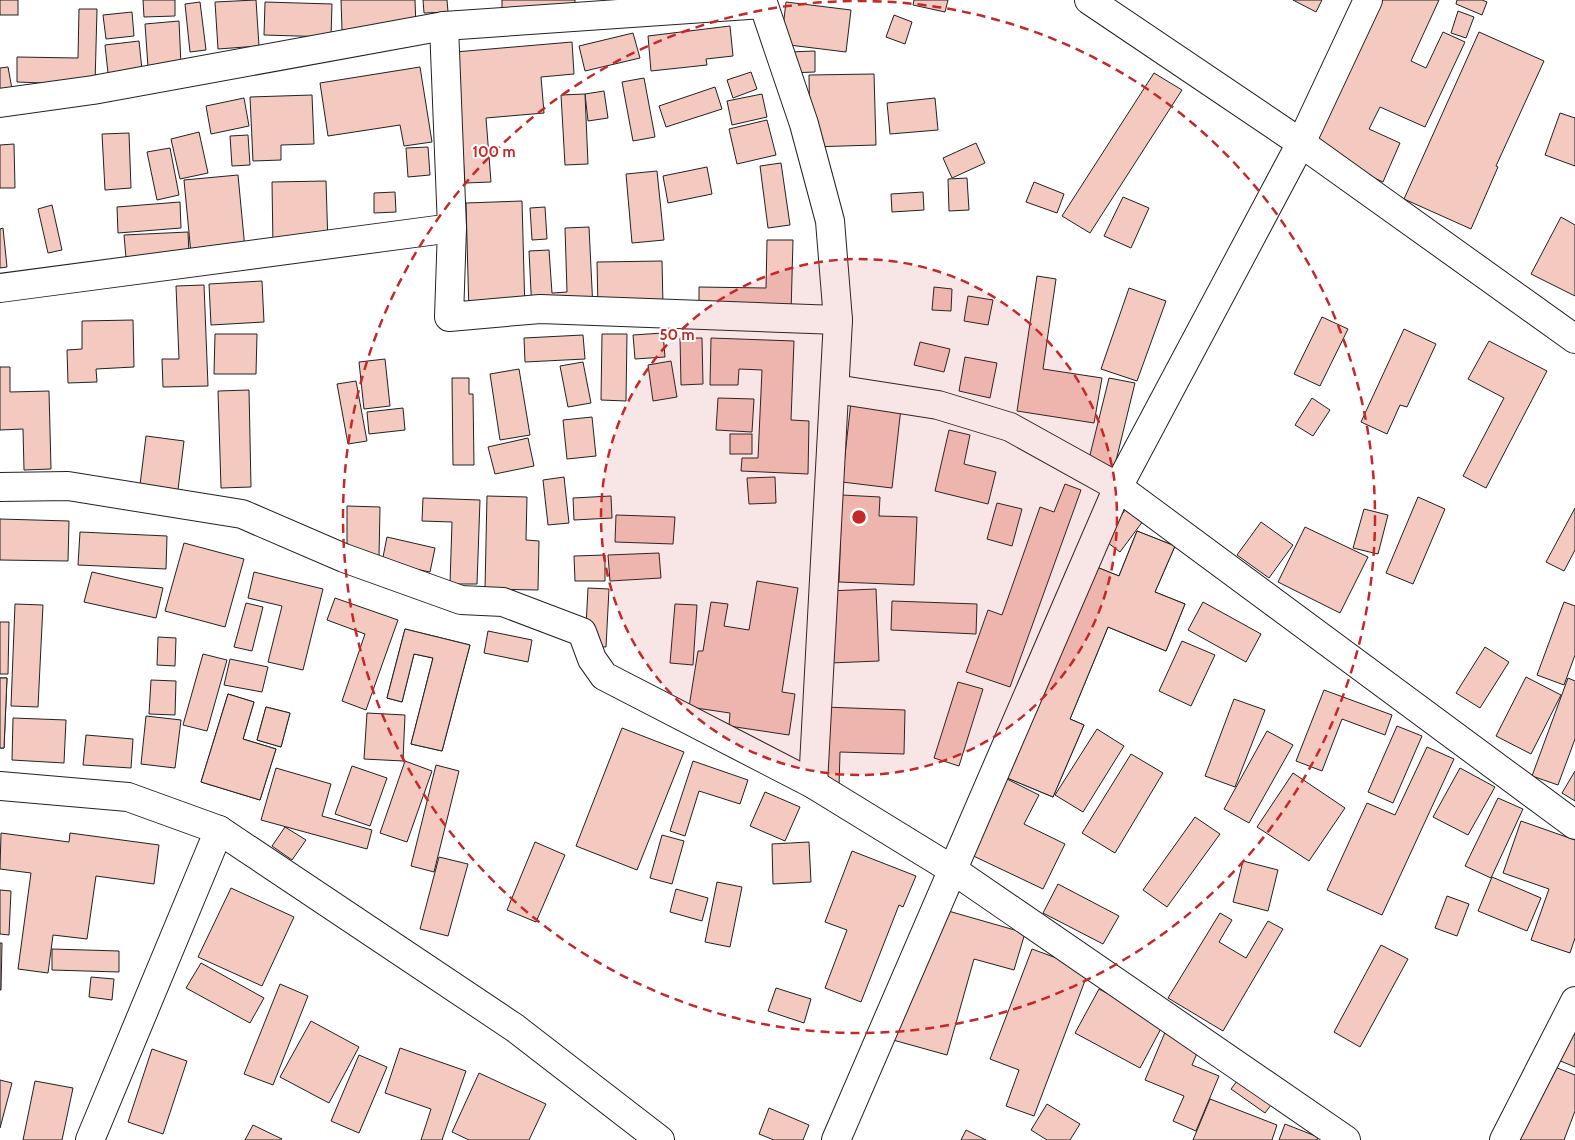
<svg xmlns="http://www.w3.org/2000/svg" width="1575" height="1140" viewBox="0 0 1575 1140" font-family="Cabin,sans-serif">
<style>
.building{fill:#f3c9c0;stroke:#222}
.lines{fill:none;stroke-linecap:round;stroke-linejoin:round}
.street-casing{stroke:#222;stroke-width:30}
.street{stroke:#fff;stroke-width:28}
.ring{fill:none;stroke:#c62828;stroke-width:2.5;stroke-dasharray:9 6}
.centre{fill:#c62828;stroke:#fff;stroke-width:2.5}
.ring-label{font-size:15px;text-anchor:middle;font-weight:bold;fill:#c62828;stroke:#fff;stroke-width:4;stroke-linejoin:round;paint-order:stroke}
</style>
<rect width="100%" height="100%" fill="#fff"/>
<g class="building">
<rect x="0" y="0" width="18" height="15"/>
<path d="M143,0H175V16L144,17Z"/>
<path d="M256,0L259,46L218,49L215,2Z"/>
<path d="M341,0H415L416,27L342,30Z"/>
<path d="M423,0H447L448,12L424,13Z"/>
<path d="M502,0H575V7L502,8Z"/>
<path d="M914,0H948L945,12L913,5Z"/>
<path d="M1293,0H1322L1316,12Z"/>
<path d="M1370,0H1439L1411,61L1426,68L1443,32L1465,42L1425,127L1380,107L1369,129L1400,143L1383,182L1303,145Z"/>
<path d="M1457,0H1482L1487,2L1482,15L1456,4Z"/>
<path d="M200,2L206,50L190,52L185,4Z"/>
<path d="M265,2L332,4L331,37L264,35Z"/>
<path d="M786,2L851,10L846,52L781,44Z"/>
<path d="M79,9H97L95,85L17,82V57L78,58Z"/>
<path d="M1458,11L1474,17L1466,38L1451,33Z"/>
<path d="M132,12L134,36L106,39L103,15Z"/>
<path d="M894,15L912,22L905,44L886,37Z"/>
<path d="M179,21L181,65L148,67L145,24Z"/>
<path d="M730,26L733,56L706,59L707,65L651,71L648,36Z"/>
<path d="M1479,32L1544,61L1496,166L1498,167L1471,229L1404,199Z"/>
<path d="M633,33L640,58L585,71L579,46Z"/>
<path d="M139,41L142,70L108,73L105,45Z"/>
<path d="M572,42L574,74L541,77L544,113L486,118L491,182L465,183L455,52Z"/>
<path d="M815,51V72L789,73V52Z"/>
<path d="M8,67L12,89L0,91V68Z"/>
<path d="M420,67L432,142L404,146L400,125L328,136L320,83Z"/>
<path d="M751,72L757,89L733,98L727,80Z"/>
<path d="M1154,73L1182,90L1090,233L1062,216Z"/>
<path d="M874,74L876,145L810,147L809,75Z"/>
<path d="M644,78L655,137L633,141L622,82Z"/>
<path d="M715,87L722,109L666,127L659,106Z"/>
<path d="M604,91L608,118L588,121L585,94Z"/>
<path d="M585,94L588,164L565,165L561,95Z"/>
<path d="M762,94L767,117L732,125L727,101Z"/>
<path d="M312,95L314,144L281,145V160L253,161L250,97Z"/>
<path d="M244,98L249,126L211,134L206,106Z"/>
<path d="M935,98L938,130L890,134L887,103Z"/>
<path d="M1560,113L1575,118V166L1545,155Z"/>
<path d="M767,120L776,155L737,164L729,129Z"/>
<path d="M199,132L208,173L180,179L171,139Z"/>
<path d="M129,133L131,188L105,190L102,134Z"/>
<path d="M248,135L250,165L232,166L230,136Z"/>
<path d="M976,143L985,163L952,178L943,158Z"/>
<path d="M14,144L15,188H0V145Z"/>
<path d="M428,147L430,175L408,177L406,148Z"/>
<path d="M170,148L179,195L157,200L147,152Z"/>
<path d="M781,163L790,225L768,228L760,166Z"/>
<path d="M707,167L712,194L668,203L663,176Z"/>
<path d="M657,171L664,240L632,243L626,174Z"/>
<path d="M238,175L245,249L191,254L184,180Z"/>
<path d="M967,178L969,210L949,211L948,179Z"/>
<path d="M326,181L328,245L273,247L272,182Z"/>
<path d="M1034,182L1064,194L1057,213L1026,202Z"/>
<path d="M395,192L396,212L374,213V193Z"/>
<path d="M923,192L924,210L892,212L891,194Z"/>
<path d="M1123,197L1149,208L1131,248L1104,236Z"/>
<path d="M522,201L525,312L469,313L466,203Z"/>
<path d="M180,202L181,228L118,233L117,207Z"/>
<path d="M52,205L62,250L48,253L38,209Z"/>
<path d="M545,207L547,239L532,240L530,208Z"/>
<path d="M1561,217L1575,225V296L1531,274Z"/>
<path d="M589,227L593,309L532,312L529,251L549,250L552,293L567,292L565,228Z"/>
<path d="M3,228L7,267L0,268V229Z"/>
<path d="M188,232L189,254L126,258L124,235Z"/>
<path d="M767,240H793L791,314L699,313V287L766,288Z"/>
<path d="M662,261L663,306L598,307L597,262Z"/>
<path d="M1037,276L1056,279L1043,369L1102,378L1094,423L1017,411Z"/>
<path d="M262,281L264,322L211,325L209,284Z"/>
<path d="M204,285L208,386L163,387L162,359H179L176,286Z"/>
<path d="M934,287L952,289L951,311L932,310Z"/>
<path d="M1129,288L1166,301L1137,381L1101,369Z"/>
<path d="M968,296L993,300L988,325L964,321Z"/>
<path d="M1322,317L1348,329L1320,386L1294,374Z"/>
<path d="M133,320L134,367L96,369L97,382L68,383L67,350L82,349V321Z"/>
<path d="M1404,329L1436,344L1407,407L1400,405L1387,434L1361,422Z"/>
<path d="M663,333L665,357L635,359L633,335Z"/>
<path d="M215,334H257L256,374H214Z"/>
<path d="M602,334H627L626,401L601,400Z"/>
<path d="M583,335L585,359L525,362L524,338Z"/>
<path d="M680,338H702L703,384L681,385Z"/>
<path d="M711,338L794,341L791,420L809,421L808,474L741,471L742,458H758L762,370L739,369L738,385H710Z"/>
<path d="M1489,341L1547,371L1486,488L1463,476L1504,398L1468,379Z"/>
<path d="M920,342L950,349L944,372L914,365Z"/>
<path d="M965,357L997,363L990,398L959,391Z"/>
<path d="M385,359L390,406L364,409L359,362Z"/>
<path d="M671,361L677,397L653,401L648,365Z"/>
<path d="M583,362L591,403L568,407L560,366Z"/>
<path d="M0,367H10V392L49,391L51,469L24,470L23,429L0,430Z"/>
<path d="M519,369L530,435L500,440L490,374Z"/>
<path d="M452,378H469V394H473L474,465H453Z"/>
<path d="M1109,378L1135,383L1114,469L1088,463Z"/>
<path d="M356,381L367,441L348,444L337,384Z"/>
<path d="M249,390L251,487L221,488L218,391Z"/>
<path d="M852,393L902,399L892,488L842,482Z"/>
<path d="M718,398L754,399L752,432L716,430Z"/>
<path d="M1312,398L1330,410L1313,436L1295,425Z"/>
<path d="M403,408L405,430L369,434L367,412Z"/>
<path d="M592,417L596,456L567,459L563,420Z"/>
<path d="M949,430L970,435L964,464L996,472L988,504L935,491Z"/>
<rect x="730" y="434" width="22" height="20"/>
<path d="M146,436L184,441L177,498L139,493Z"/>
<path d="M528,438L534,466L495,474L488,447Z"/>
<path d="M564,477L569,523L548,525L543,480Z"/>
<path d="M775,477L776,503L749,504L747,478Z"/>
<path d="M1065,484L1081,490L1010,687L966,672L988,610L1002,615L1040,507L1054,512Z"/>
<path d="M842,495L880,497L879,516L917,517L914,585L839,582Z"/>
<path d="M487,496L527,497L526,540L539,541L538,590L485,589Z"/>
<path d="M611,496L612,518L574,520L573,498Z"/>
<path d="M1418,497L1445,509L1413,584L1386,573Z"/>
<path d="M423,498L480,500L477,584H450L452,522L422,521Z"/>
<path d="M997,503L1022,509L1012,546L987,539Z"/>
<path d="M1129,505L1146,517L1120,552L1103,539Z"/>
<path d="M347,506L380,507L379,557H347Z"/>
<path d="M1575,508V550L1564,571L1546,562Z"/>
<path d="M1364,509L1388,515L1378,554L1353,548Z"/>
<path d="M616,515L675,517L673,544L615,542Z"/>
<path d="M0,519L69,521L68,561L0,560Z"/>
<path d="M1261,522L1293,545L1269,578L1237,555Z"/>
<path d="M1305,527L1368,557L1340,613L1278,582Z"/>
<path d="M1137,531L1175,546L1155,592L1185,604L1166,651L1108,627L1070,719L1084,725L1053,797L1000,775L1089,564L1119,576Z"/>
<path d="M1137,531L1175,546L1155,592L1185,604L1166,651L1108,627L1070,719L1084,725L1053,797L1000,775L1089,564L1119,576Z"/>
<path d="M80,532L167,536L166,569L78,565Z"/>
<path d="M387,537L435,548L430,572L382,562Z"/>
<path d="M184,543L244,559L225,627L165,611Z"/>
<path d="M659,553L661,578L610,581L608,555Z"/>
<path d="M605,555V581H575L574,556Z"/>
<path d="M92,572L163,588L156,618L84,602Z"/>
<path d="M254,572L323,589L303,670L268,662L282,606L248,598Z"/>
<path d="M757,581L798,588L782,692L795,694L789,735L729,726L730,713L689,707L698,651H703L711,602L728,604L724,626L749,630Z"/>
<path d="M588,588L609,589L606,647L585,646Z"/>
<path d="M876,589L879,661L830,663L827,591Z"/>
<path d="M335,598L398,620L366,710L342,701L365,634L327,620Z"/>
<path d="M892,601L977,604L976,634L891,630Z"/>
<path d="M1203,602L1261,634L1246,662L1188,630Z"/>
<path d="M1564,602L1575,606V655L1564,685L1537,675Z"/>
<path d="M246,603L263,607L252,651L234,647Z"/>
<path d="M15,604L43,605L38,707L11,706Z"/>
<path d="M675,604L697,605L693,665L670,663Z"/>
<path d="M0,622H9L8,674H0Z"/>
<path d="M405,629L470,645L442,751L411,744L433,658L414,654L402,702L387,698Z"/>
<path d="M405,629L470,645L442,751L411,744L433,658L414,654L402,702L387,698Z"/>
<path d="M488,631L532,640L528,662L484,653Z"/>
<path d="M158,637L176,638L175,666L157,665Z"/>
<path d="M1182,641L1215,655L1191,706L1159,691Z"/>
<path d="M1485,647L1509,662L1480,708L1456,693Z"/>
<path d="M203,654L227,660L207,731L183,725Z"/>
<path d="M230,659L268,667L262,692L224,685Z"/>
<path d="M1526,677L1561,695L1531,754L1496,736Z"/>
<path d="M0,678H7L4,748H0Z"/>
<path d="M0,678H7L4,748H0Z"/>
<path d="M1568,678L1575,681V739L1558,785L1532,776Z"/>
<path d="M151,680L176,681L175,715L149,714Z"/>
<path d="M958,682L983,689L959,766L934,758Z"/>
<path d="M1324,690L1392,715L1385,735L1342,719L1322,771L1296,761Z"/>
<path d="M228,694L254,702L243,739L276,749L260,800L201,782Z"/>
<path d="M228,694L254,702L243,739L276,749L260,800L201,782Z"/>
<path d="M1234,699L1265,710L1235,787L1205,776Z"/>
<path d="M266,707L290,713L281,747L257,740Z"/>
<path d="M266,707L290,713L281,747L257,740Z"/>
<path d="M824,707L905,710L904,754L840,752L839,787L821,786Z"/>
<path d="M367,713L405,715L403,761L364,759Z"/>
<path d="M146,716L181,720L175,768L141,764Z"/>
<path d="M13,718L66,720L64,763L12,760Z"/>
<path d="M1397,726L1422,736L1393,803L1368,792Z"/>
<path d="M622,728L684,752L637,870L576,846Z"/>
<path d="M1097,729L1124,746L1083,812L1055,795Z"/>
<path d="M1267,731L1293,745L1249,823L1224,809Z"/>
<path d="M86,735L133,739L131,768L83,765Z"/>
<path d="M1427,747L1454,759L1382,915L1327,890L1367,803L1395,815Z"/>
<path d="M1131,754L1163,773L1115,853L1082,833Z"/>
<path d="M405,761L432,771L407,842L380,833Z"/>
<path d="M693,761L748,780L740,804L699,791L685,836L670,831Z"/>
<path d="M436,765L459,771L434,872L411,866Z"/>
<path d="M352,766L387,778L370,826L335,814Z"/>
<path d="M276,768L331,784L322,816L372,830L367,849L261,820Z"/>
<path d="M1460,768L1495,787L1468,835L1433,817Z"/>
<path d="M1575,771V801L1562,793Z"/>
<path d="M1293,773L1345,808L1309,861L1257,827Z"/>
<path d="M1001,776L1039,795L1024,824L1065,844L1043,889L965,852Z"/>
<path d="M765,792L800,807L785,841L750,826Z"/>
<path d="M1498,798L1523,809L1491,878L1465,866Z"/>
<path d="M1195,817L1220,834L1167,907L1143,890Z"/>
<path d="M1521,821L1575,840V938L1570,953L1531,940L1549,889L1503,873Z"/>
<path d="M285,827L306,840L292,860L272,846Z"/>
<path d="M1,833L69,842L70,833L159,845L154,884L96,876L87,939L53,935L48,973L18,969L31,873L0,869Z"/>
<path d="M662,835L684,841L672,884L650,878Z"/>
<path d="M535,842L565,855L536,922L507,910Z"/>
<path d="M809,842L811,882L773,884L772,844Z"/>
<path d="M852,851L916,876L903,907L899,905L861,1002L825,988L847,930L825,922Z"/>
<path d="M439,857L468,864L448,936L420,929Z"/>
<path d="M1243,861L1278,870L1268,911L1233,902Z"/>
<path d="M1492,877L1541,898L1527,931L1478,911Z"/>
<path d="M717,882L742,887L730,947L705,942Z"/>
<path d="M1058,884L1119,916L1103,944L1043,913Z"/>
<path d="M231,888L294,917L262,986L198,957Z"/>
<path d="M676,889L708,898L702,921L670,912Z"/>
<path d="M0,890L11,891L9,935L0,934Z"/>
<path d="M1447,896L1469,904L1457,936L1435,928Z"/>
<path d="M931,906L1025,933L1014,970L974,959L947,1055L893,1040Z"/>
<path d="M1220,913L1232,920L1219,942L1246,958L1268,921L1283,929L1223,1031L1168,998Z"/>
<path d="M0,943H2L1,990H0Z"/>
<path d="M1381,945L1408,959L1360,1047L1334,1032Z"/>
<path d="M52,949L119,951V972L52,970Z"/>
<path d="M1032,949L1089,970L1034,1116L1006,1106L1019,1070L990,1059Z"/>
<path d="M201,963L264,998L250,1023L186,988Z"/>
<path d="M91,977L114,979L112,1000L89,997Z"/>
<path d="M280,984L308,996L273,1085L244,1074Z"/>
<path d="M776,988L811,999L804,1023L768,1011Z"/>
<path d="M1099,989L1164,1023L1140,1068L1075,1033Z"/>
<path d="M1575,1020V1067L1558,1060Z"/>
<path d="M311,1021L359,1047L329,1103L280,1077Z"/>
<path d="M1166,1030L1201,1044L1192,1065L1219,1076L1196,1131L1173,1121L1184,1096L1145,1080Z"/>
<path d="M400,1048L466,1071L442,1140H421L431,1109L385,1093Z"/>
<path d="M152,1049L187,1061L163,1134L128,1122Z"/>
<path d="M359,1055L387,1067L359,1133L331,1121Z"/>
<path d="M1547,1064L1575,1075V1111L1564,1140H1517Z"/>
<path d="M1246,1069L1280,1093L1265,1113L1231,1089Z"/>
<path d="M479,1073L546,1104L529,1140H469L452,1132Z"/>
<path d="M0,1080L12,1083L0,1128Z"/>
<path d="M35,1081L73,1088L62,1140H23Z"/>
<path d="M1210,1099L1277,1125L1272,1140H1193Z"/>
<path d="M1047,1104L1080,1124L1070,1140H1047L1031,1130Z"/>
<path d="M769,1108L809,1125L803,1140H774L759,1134Z"/>
<path d="M1285,1124L1318,1137L1317,1140H1279Z"/>
<path d="M253,1125L282,1139L281,1140H245Z"/>
<path d="M966,1130L986,1140H961Z"/>
</g>
<g class="lines">
<defs>
<g id="street">
<path d="M762,0L804,124L830,221L838,320L813,784"/>
<path d="M1089,0L1301,143L1575,339"/>
<path d="M444,26L452,228L449,317L540,309L838,320"/>
<path d="M0,103L93,90L444,26L763,4"/>
<path d="M0,288L452,228"/>
<path d="M835,389L938,405L1010,427L1118,487L1575,825"/>
<path d="M0,487L68,486L242,514L344,558L461,600L503,602L582,632L592,659L604,676L813,784L953,870L1346,1140"/>
<path d="M0,786L128,797L219,830L515,1028L660,1140"/>
<path d="M90,1140L219,830"/>
<path d="M836,1140L1118,487L1301,143L1368,0"/>
<path d="M1504,1140L1575,1001"/>
</g>
</defs>
<use href="#street" class="street-casing"/>
<use href="#street" class="street"/>
</g>
<circle cx="859" cy="517" r="258" fill="#c62828" fill-opacity=".12"/>
<g class="ring">
<circle cx="859" cy="517" r="258"/>
<circle cx="859" cy="517" r="516"/>
</g>
<circle cx="859" cy="517" r="8" class="centre"/>
<g class="ring-label">
<text x="494" y="157">100 m</text>
<text x="677" y="340">50 m</text>
</g>
</svg>
